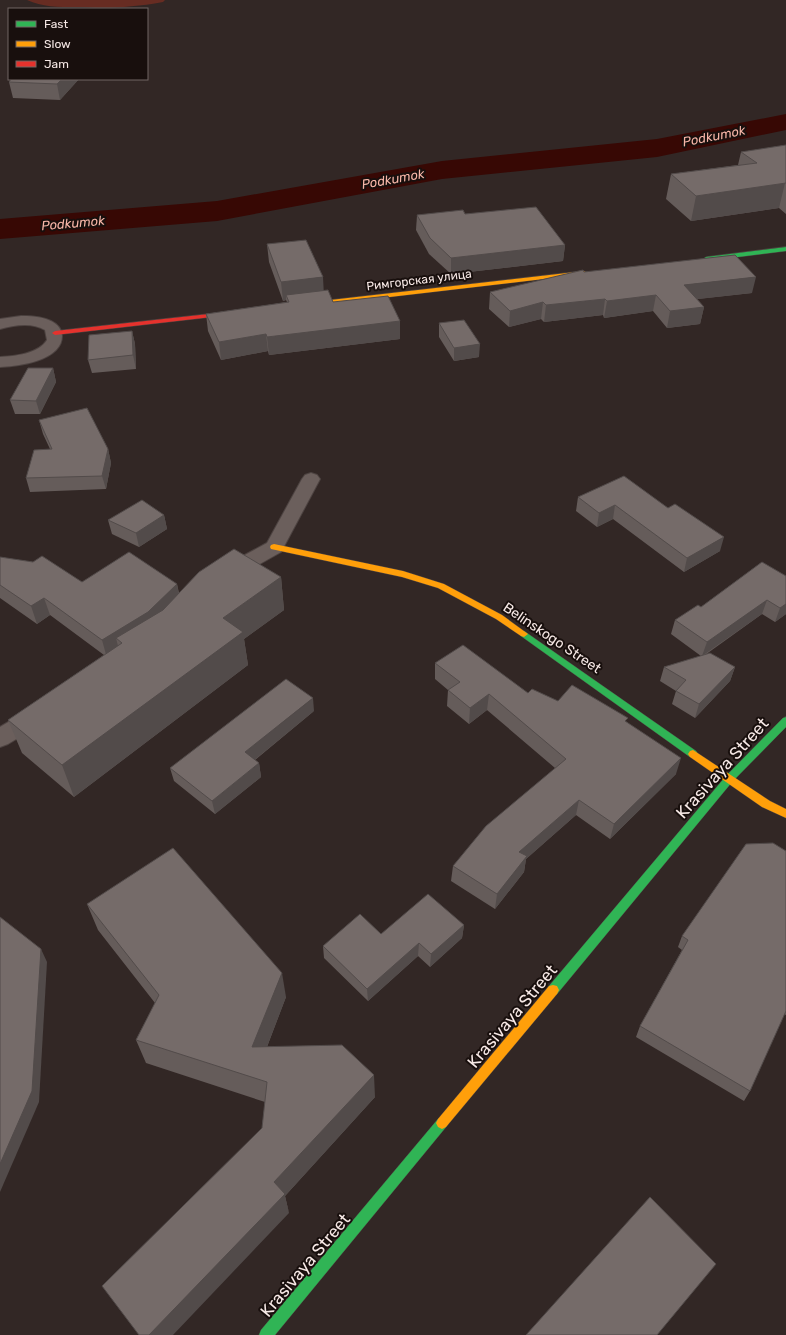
<svg xmlns="http://www.w3.org/2000/svg" width="786" height="1335" viewBox="0 0 786 1335" font-family="Rubik,sans-serif">
<style>
.green{fill:#672c22}
.lines{fill:none;stroke-linecap:round;stroke-linejoin:round}
.river{fill:#370804;fill-rule:evenodd}
.street-casing{stroke:#4d4341;stroke-width:2}
.fast-casing{stroke:#4d4341;stroke-width:1}
.slow-casing{stroke:#4d4341;stroke-width:1}
.jam-casing{stroke:#4d4341;stroke-width:1}
.street{fill:#6b5f5c;fill-rule:evenodd}
.fast{fill:#30b455;fill-rule:evenodd}
.slow{fill:#ff9f0a;fill-rule:evenodd}
.jam{fill:#e5322d;fill-rule:evenodd}
.wall{fill:#655c5a}
.shaded-wall{fill:#524b4a}
.building{fill:#756b69;stroke:#524b4a}
.labels{text-anchor:middle;dominant-baseline:central;stroke-width:4;stroke-linejoin:round;paint-order:stroke}
.far-street-label{font-size:12px;fill:#f7e9e6;stroke:#180f0d}
.far-water-label{font-size:13px;font-style:italic;fill:#f7b6a8;stroke:#180f0d}
.street-label{font-size:14px;fill:#f7e9e6;stroke:#180f0d}
.near-street-label{font-size:17px;fill:#f7e9e6;stroke:#180f0d}
</style>
<rect width="100%" height="100%" fill="#322725"/>
<path class="green" d="M27,0H165L163,2C131,8 108,8 76,7C58,7 42,7 27,0Z"/>
<g class="lines">
<path class="river" d="M786,114V130L657,157L442,179L217,221L0,239V219L217,201L442,161L657,139Z"/>
<defs>
<g id="street">
<path d="M21,316C36,316 61,318 62,336C62,341 60,346 56,350C43,363 17,366 0,367V357C15,356 38,354 47,340L45,330C32,322 14,325 0,329V319Z"/>
<path d="M311,473L317,475L320,479L281,552L233,579L226,581L219,579L216,574L219,569L267,543L302,479L305,475Z"/>
<path d="M38,706L46,709L49,715L46,721L8,744L0,747V727L30,709Z"/>
</g>
<g id="fast">
<path d="M786,247V251L706,261L703,259L706,257Z"/>
<path d="M524,631L696,751L698,754L696,757H690L521,636L520,634L521,632Z"/>
<path d="M786,717V727L732,782L557,994L553,995L549,994L547,990L549,986L726,776L783,718Z"/>
<path d="M442,1117L446,1119L448,1123L446,1127L275,1335H259L261,1330L438,1119Z"/>
</g>
<g id="slow">
<path d="M584,271L587,273L586,274L304,307L301,305L304,303Z"/>
<path d="M274,544L403,571L444,584L502,615L528,634L524,637L521,636L496,619L438,588L402,577L271,549L270,547L271,545Z"/>
<path d="M693,750L770,801L786,809V818L762,807L690,757L688,754L690,751Z"/>
<path d="M553,985L557,986L559,990L557,994L446,1127L442,1129L438,1127L436,1123L438,1119L549,986Z"/>
</g>
<path id="jam" d="M236,311L239,313L238,314L55,335L52,333L55,331Z"/>
</defs>
<use href="#street" class="street-casing"/>
<use href="#fast" class="fast-casing"/>
<use href="#slow" class="slow-casing"/>
<use href="#jam" class="jam-casing"/>
<use href="#street" class="street"/>
<use href="#fast" class="fast"/>
<use href="#slow" class="slow"/>
<use href="#jam" class="jam"/>
</g>
<g class="wall">
<path d="M12,79H79L60,100L13,98L9,82Z"/>
<path d="M786,145V214L779,208L691,221L666,199L671,174L738,165L741,152Z"/>
<path d="M465,214L565,245L563,261L451,274L429,254L416,230L417,215Z"/>
<path d="M267,244L323,291L333,302L400,321V339L269,355L268,351L221,360L208,331L206,314L287,302L286,300L283,301L269,262Z"/>
<path d="M584,272L752,293L697,299L704,307L700,324L667,328L653,311L604,318L603,315L544,322L541,319L509,327L489,309L490,292Z"/>
<path d="M439,323L479,357L454,361L439,337Z"/>
<path d="M132,331L135,344L136,369L92,373L88,360Z"/>
<path d="M53,368L56,382L40,414H15L10,400Z"/>
<path d="M39,420L108,449L111,463L106,489L30,492L26,478L50,449L43,434Z"/>
<path d="M578,497L668,508L720,551L684,572L613,519L597,527L576,511Z"/>
<path d="M164,515L167,529L139,547L112,534L108,520Z"/>
<path d="M0,557L33,562L82,582L177,584L179,593L281,577L284,610L244,639L248,665L74,797L22,753L8,720L104,655L50,615L37,624L0,598Z"/>
<path d="M762,562L786,614L775,622L762,614L705,655L735,667L730,681L695,718L672,704L676,691L660,681L664,667L701,656L671,634L675,620L701,607Z"/>
<path d="M435,663L528,693L627,722L676,774L610,839L576,815L526,859L524,872L495,909L451,881L453,866L555,768L487,710L469,724L447,706L448,690L435,679Z"/>
<path d="M314,711L255,760L259,763L261,777L215,814L174,781L170,768Z"/>
<path d="M786,851V1015L784,1014L750,1091L744,1101L636,1037L640,1026L682,950L678,947L682,936Z"/>
<path d="M87,904L286,997L267,1047L375,1097L285,1196L289,1213L262,1128L265,1102L146,1063L136,1040L155,1003L98,930Z"/>
<path d="M464,925L462,938L430,967L418,956L368,1001L324,958L323,946L381,934Z"/>
</g>
<g class="shaded-wall">
<path d="M62,79H79L60,100L57,84Z"/>
<path d="M785,183L779,208L691,221L696,196Z"/>
<path d="M565,245L563,261L451,274V258Z"/>
<path d="M323,277L324,296L286,295V300L283,301L281,282Z"/>
<path d="M756,277L752,293L681,301L684,285Z"/>
<path d="M656,295L653,311L604,318L607,301Z"/>
<path d="M605,299L603,315L544,322L546,305Z"/>
<path d="M543,302L541,319L509,327L510,311Z"/>
<path d="M704,307L700,324L667,328L670,311Z"/>
<path d="M400,321V339L269,355L267,337Z"/>
<path d="M132,331L135,344L136,369L133,355Z"/>
<path d="M266,334L268,351L221,360L219,342Z"/>
<path d="M480,344L479,357L454,361V348Z"/>
<path d="M53,368L56,382L40,414L36,401Z"/>
<path d="M108,449L111,463L106,489L102,476Z"/>
<path d="M615,505L613,519L597,527L599,513Z"/>
<path d="M164,515L167,529L139,547L136,533Z"/>
<path d="M724,537L720,551L684,572L687,558Z"/>
<path d="M281,577L284,610L244,639L248,665L74,797L62,765L223,618Z"/>
<path d="M177,584L180,601L116,638L119,650L107,658L102,640Z"/>
<path d="M44,598L50,615L37,624L31,606Z"/>
<path d="M767,600L762,614L702,656L707,642Z"/>
<path d="M786,604V614L775,622L780,608Z"/>
<path d="M735,667L730,681L695,718L699,704Z"/>
<path d="M489,694L487,710L469,724L470,708Z"/>
<path d="M313,698L314,711L247,766L245,752Z"/>
<path d="M681,758L676,774L610,839L614,824Z"/>
<path d="M259,763L261,777L215,814L212,801Z"/>
<path d="M579,800L576,815L526,859L524,872L495,909L497,894L519,852Z"/>
<path d="M464,925L462,938L430,967L431,954Z"/>
<path d="M419,943L418,956L368,1001L367,989Z"/>
<path d="M41,949L47,962L39,1102L0,1192V1164Z"/>
<path d="M282,973L286,997L258,1070L252,1047Z"/>
<path d="M374,1075L375,1097L285,1196L289,1213L173,1335H149L274,1182Z"/>
</g>
<g class="building">
<path d="M12,79H62L57,84L9,82Z"/>
<path d="M786,145V183L696,196L671,174L757,163L741,152Z"/>
<path d="M536,207L565,245L451,258L430,238L417,215L463,210L465,214Z"/>
<path d="M306,240L323,277L281,282L267,244Z"/>
<path d="M735,255L756,277L684,285L704,307L670,311L656,295L607,301L605,299L546,305L543,302L510,311L490,292L583,270L584,272Z"/>
<path d="M328,290L333,302L388,296L400,321L267,337L266,334L219,342L206,314L289,302L286,295Z"/>
<path d="M464,320L480,344L454,348L439,323Z"/>
<path d="M132,331L133,355L88,360L89,335Z"/>
<path d="M28,368H53L36,401L10,400Z"/>
<path d="M87,408L108,449L102,476L26,478L34,450L52,449L39,420Z"/>
<path d="M624,476L668,508L675,504L724,537L687,558L615,505L599,513L578,497Z"/>
<path d="M142,500L164,515L136,533L108,520Z"/>
<path d="M234,549L281,577L223,618L243,632L62,765L8,720L122,643L116,638L163,610L199,572Z"/>
<path d="M129,552L177,584L148,612L102,640L44,598L31,606L0,585V557L33,562L42,556L82,582Z"/>
<path d="M762,562L786,576V604L780,608L767,600L707,642L675,620L698,605L701,607Z"/>
<path d="M463,645L528,693L532,689L558,701L572,685L628,718L625,721L681,758L614,824L579,800L519,852L527,856L497,894L453,866L486,826L566,759L489,694L470,708L448,690L460,682L435,663Z"/>
<path d="M710,653L735,667L699,704L676,691L686,680L664,667Z"/>
<path d="M286,679L313,698L245,752L259,763L212,801L170,768Z"/>
<path d="M773,843L786,851V1011L750,1091L640,1026L688,940L682,936L746,844Z"/>
<path d="M173,848L282,973L252,1047L342,1045L374,1075L274,1182L285,1194L149,1335H139L102,1286L262,1128L267,1082L136,1040L159,995L87,904Z"/>
<path d="M428,894L464,925L431,954L419,943L367,989L323,946L360,914L381,934Z"/>
<path d="M0,917L41,949L32,1091L0,1164Z"/>
<path d="M650,1197L716,1264L657,1335H526Z"/>
</g>
<g class="labels">
<g class="far-street-label">
<text transform="translate(419 280) rotate(-7)">Римгорская улица</text>
</g>
<g class="far-water-label">
<text transform="translate(714 136) rotate(-11)">Podkumok</text>
<text transform="translate(393 179) rotate(-10)">Podkumok</text>
<text transform="translate(73 223) rotate(-5)">Podkumok</text>
</g>
<g class="street-label">
<text transform="translate(552 638) rotate(34)">Belinskogo Street</text>
</g>
<g class="near-street-label">
<text transform="translate(722 768) rotate(-48)">Krasivaya Street</text>
<text transform="translate(512 1016) rotate(-50)">Krasivaya Street</text>
<text transform="translate(305 1265) rotate(-50)">Krasivaya Street</text>
</g>
</g>
<rect x="8" y="8" width="140" height="72" fill="#180f0d" stroke="#716664"/>
<rect x="16" y="21" width="20" height="6" fill="#30b455" stroke="#716664"/>
<text x="44" y="28" font-size="12" fill="#f7e9e6">Fast</text>
<rect x="16" y="41" width="20" height="6" fill="#ff9f0a" stroke="#716664"/>
<text x="44" y="48" font-size="12" fill="#f7e9e6">Slow</text>
<rect x="16" y="61" width="20" height="6" fill="#e5322d" stroke="#716664"/>
<text x="44" y="68" font-size="12" fill="#f7e9e6">Jam</text>
</svg>
